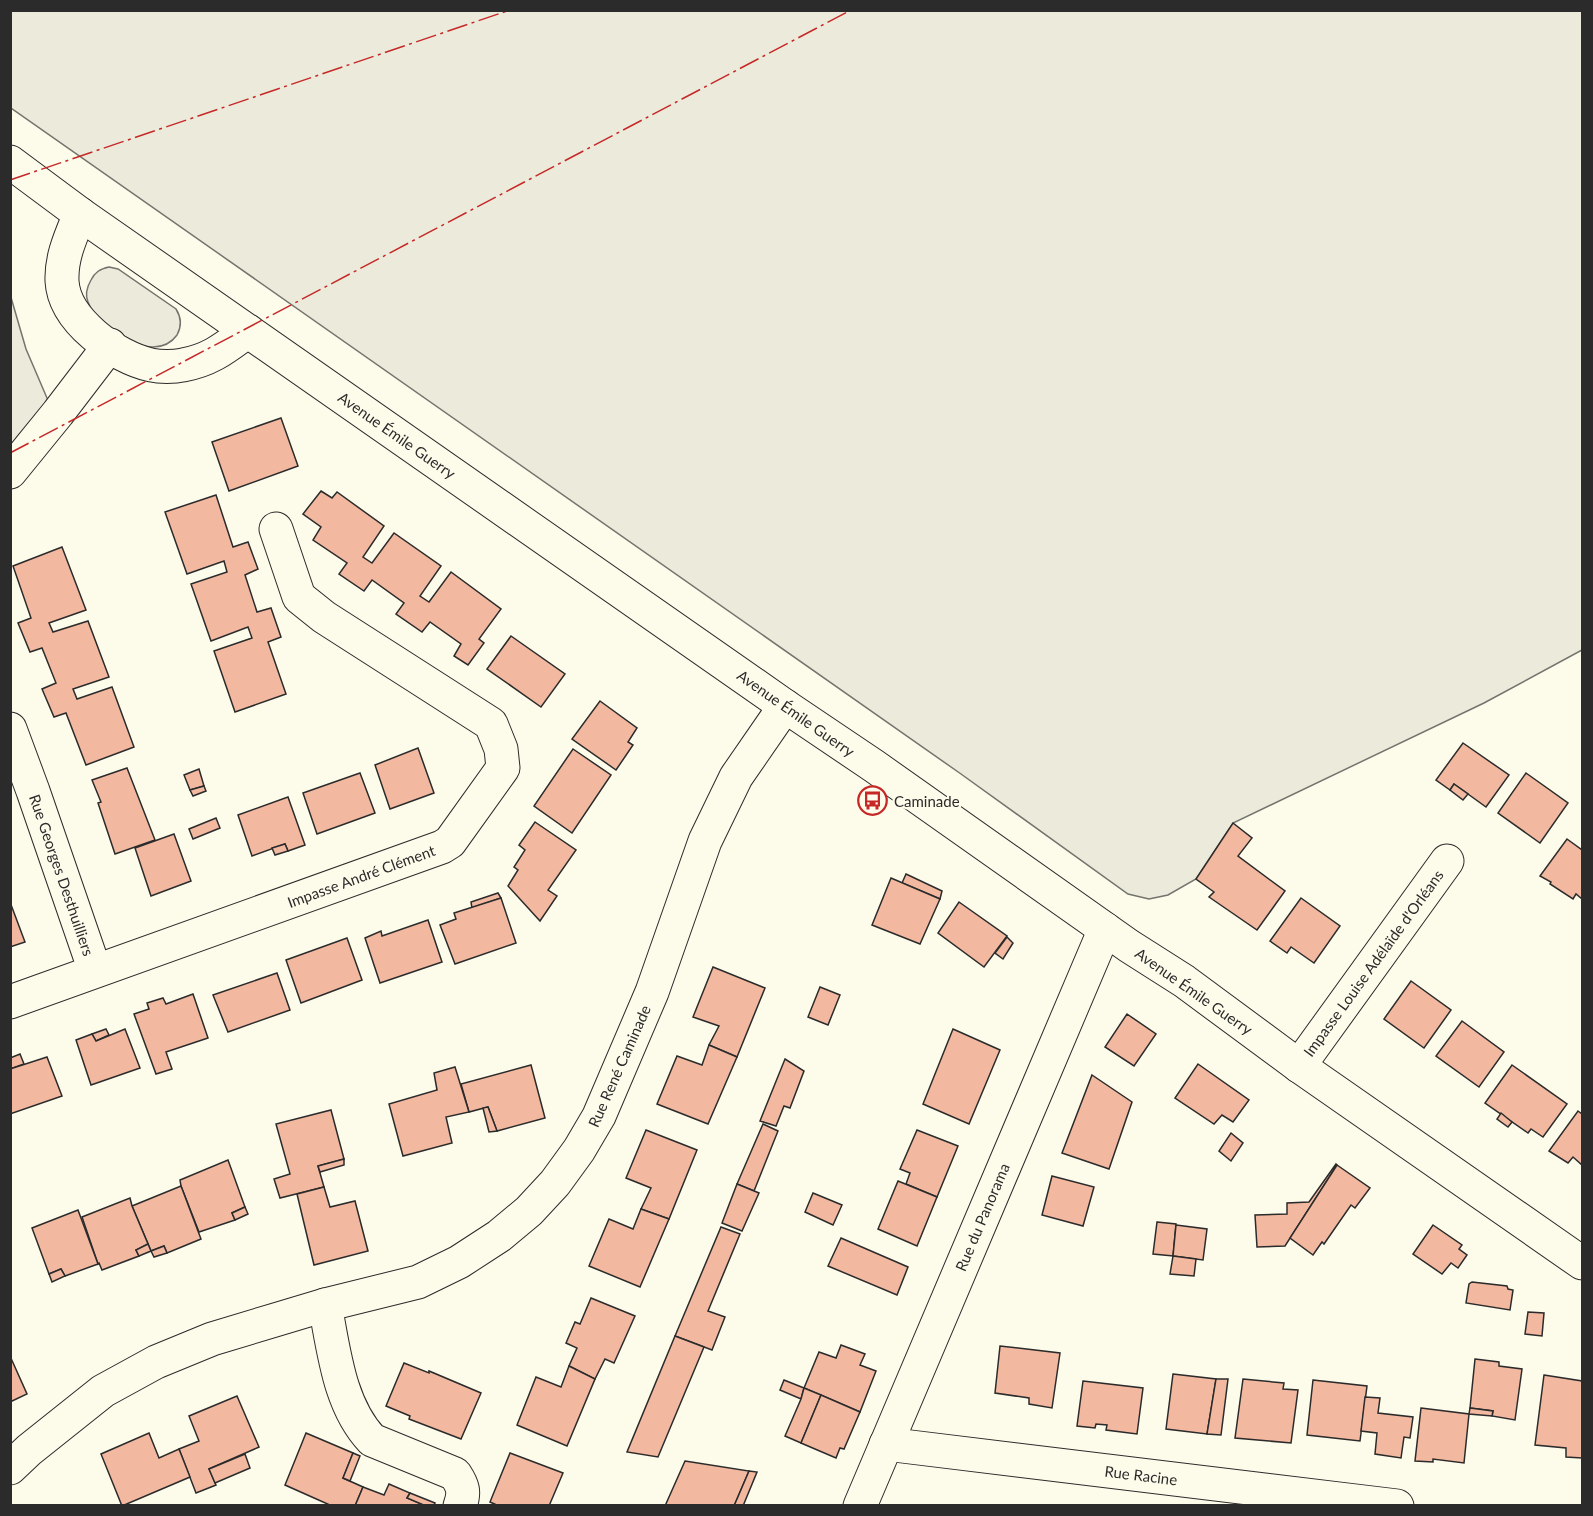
<svg xmlns="http://www.w3.org/2000/svg" width="1593" height="1516" viewBox="0 0 1593 1516" font-family="Lato,sans-serif">
<style>
.green{fill:#ecebdb;stroke:#74746e;stroke-width:1.5}
.building{fill:#f2b8a0;stroke:#2b2b2b;stroke-width:1.5}
.lines{fill:none;stroke-linecap:round;stroke-linejoin:round}
.street-casing{stroke:#2b2b2b;stroke-width:35}
.street{stroke:#fdfbea;stroke-width:33}
.power{stroke:#c62828;stroke-width:1.5;stroke-dasharray:21 4.5 3 4.5;stroke-linecap:butt}
.labels{text-anchor:middle;dominant-baseline:central;stroke-width:4.5;stroke-linejoin:round;paint-order:stroke}
.street-label{font-size:15px;fill:#2b2b2b;stroke:#fdfbea}
.poi-label{font-size:15px;fill:#2b2b2b;stroke:#fdfbea;text-anchor:start}
</style>
<rect width="100%" height="100%" fill="#fdfbea"/>
<g class="green">
<path d="M11,10L1582,11V650L1484,703L1233,823L1196,879L1168,895L1149,899L1128,894L961,774L11,108Z"/>
<path d="M109,267L118,269L176,309C181,317 182,326 177,335C165,352 143,348 127,341C119,337 112,329 105,323C98,317 91,311 88,302C85,295 87,287 91,280C95,272 100,269 109,267Z"/>
<path d="M10,294L26,349L50,405L10,451Z"/>
</g>
<g class="building">
<path d="M281,418L298,466L229,491L212,442Z"/>
<path d="M321,491L332,498L337,492L384,526L363,557L372,563L394,533L441,566L420,596L429,602L451,572L501,609L479,639L484,643L468,665L454,656L461,644L430,622L422,632L396,614L404,603L372,580L364,591L339,574L347,563L313,540L321,527L303,514Z"/>
<path d="M216,495L233,547L248,542L258,569L245,575L257,612L271,608L281,637L268,642L286,694L235,712L214,651L252,638L248,627L211,641L191,584L227,572L224,561L187,574L165,512Z"/>
<path d="M62,547L86,610L49,623L53,632L88,621L109,677L73,689L77,699L112,687L134,747L86,765L66,713L54,717L42,689L56,683L42,648L30,652L18,623L31,618L13,566Z"/>
<path d="M511,636L565,674L541,707L487,669Z"/>
<path d="M600,701L637,728L628,742L633,745L616,770L572,739Z"/>
<path d="M1463,743L1509,775L1486,807L1454,784L1450,790L1436,780Z"/>
<path d="M418,748L434,793L390,809L375,765Z"/>
<path d="M573,749L611,775L572,833L534,806Z"/>
<path d="M127,768L155,840L115,854L98,803L101,802L92,780Z"/>
<path d="M199,769L204,786L190,790L184,775Z"/>
<path d="M360,773L375,813L317,834L303,793Z"/>
<path d="M1526,773L1568,803L1540,843L1498,813Z"/>
<path d="M1454,784L1468,794L1463,800L1450,790Z"/>
<path d="M204,786L206,791L193,796L190,790Z"/>
<path d="M288,797L305,845L288,851L285,844L252,856L238,815Z"/>
<path d="M216,818L220,828L193,839L189,829Z"/>
<path d="M535,822L576,850L548,890L557,896L540,921L508,886L518,870L514,867L525,850L519,845Z"/>
<path d="M1233,823L1252,838L1238,856L1285,891L1257,930L1209,897L1214,892L1196,879Z"/>
<path d="M174,834L191,881L151,896L135,848Z"/>
<path d="M1567,839L1582,850V899L1576,894L1573,899L1550,884L1551,882L1540,876Z"/>
<path d="M285,844L288,851L275,855L272,848Z"/>
<path d="M906,874L942,891L940,899L902,883Z"/>
<path d="M891,878L940,899L920,944L872,925Z"/>
<path d="M498,893L501,898L472,908L471,902Z"/>
<path d="M501,898L516,943L455,964L440,925L456,919L454,913Z"/>
<path d="M1301,898L1340,926L1314,963L1291,947L1287,953L1270,941Z"/>
<path d="M10,902L25,942L10,947Z"/>
<path d="M959,902L1007,936L984,967L938,933Z"/>
<path d="M428,920L442,962L380,983L365,938L381,931L382,936Z"/>
<path d="M1007,937L1013,943L1003,959L995,953Z"/>
<path d="M347,938L362,980L301,1003L286,960Z"/>
<path d="M713,967L765,988L737,1057L709,1045L719,1026L693,1017Z"/>
<path d="M277,973L290,1010L228,1032L213,995Z"/>
<path d="M1411,981L1451,1010L1424,1048L1384,1019Z"/>
<path d="M820,987L840,995L828,1025L808,1017Z"/>
<path d="M193,994L208,1038L166,1052L172,1069L156,1074L134,1014L149,1009L147,1003L163,998L166,1004Z"/>
<path d="M1127,1014L1156,1034L1134,1066L1105,1047Z"/>
<path d="M1462,1021L1504,1052L1479,1087L1436,1056Z"/>
<path d="M106,1029L109,1035L96,1041L92,1034Z"/>
<path d="M125,1029L140,1068L91,1085L76,1040L92,1034L96,1041Z"/>
<path d="M953,1029L1000,1050L969,1124L923,1104Z"/>
<path d="M709,1045L737,1057L708,1124L657,1104L677,1056L702,1065Z"/>
<path d="M20,1054L24,1064L10,1069V1058Z"/>
<path d="M47,1057L62,1096L10,1114V1069Z"/>
<path d="M785,1059L804,1071L790,1108L784,1106L776,1126L760,1121Z"/>
<path d="M1198,1064L1249,1100L1233,1122L1222,1115L1214,1124L1175,1098Z"/>
<path d="M531,1065L545,1118L497,1131L488,1107L469,1112L461,1084Z"/>
<path d="M1512,1065L1567,1104L1543,1137L1531,1129L1528,1133L1485,1103Z"/>
<path d="M455,1067L469,1112L446,1117L452,1143L403,1156L389,1104L437,1090L434,1073Z"/>
<path d="M1092,1075L1132,1102L1109,1169L1062,1153Z"/>
<path d="M488,1107L497,1131L489,1132L483,1108Z"/>
<path d="M331,1110L344,1159L318,1166L324,1187L280,1198L274,1179L290,1174L276,1124Z"/>
<path d="M1578,1111L1582,1114V1165L1573,1157L1568,1163L1549,1151Z"/>
<path d="M1501,1113L1512,1122L1508,1127L1497,1119Z"/>
<path d="M763,1124L778,1131L754,1191L737,1184Z"/>
<path d="M646,1130L697,1150L669,1219L641,1209L651,1188L626,1178Z"/>
<path d="M917,1130L958,1146L937,1197L906,1184L910,1173L900,1169Z"/>
<path d="M1231,1133L1243,1143L1231,1161L1219,1151Z"/>
<path d="M344,1159V1165L320,1172L318,1166Z"/>
<path d="M228,1160L245,1207L232,1213L235,1220L199,1232L181,1186L180,1180Z"/>
<path d="M1336,1164L1337,1165L1285,1246L1257,1247L1255,1215L1287,1214V1203L1309,1202Z"/>
<path d="M1337,1165L1370,1188L1355,1208L1351,1205L1324,1244L1322,1242L1313,1255L1290,1238Z"/>
<path d="M1052,1176L1094,1187L1083,1226L1042,1215Z"/>
<path d="M898,1181L937,1197L917,1246L878,1229Z"/>
<path d="M737,1184L759,1193L742,1231L722,1223Z"/>
<path d="M181,1186L201,1239L167,1253L164,1246L151,1251L132,1206Z"/>
<path d="M324,1187L330,1207L355,1201L368,1251L314,1265L297,1194Z"/>
<path d="M813,1193L842,1205L833,1225L805,1212Z"/>
<path d="M130,1198L132,1206L148,1244L136,1250L139,1256L102,1270L99,1263L98,1264L82,1217Z"/>
<path d="M245,1207L248,1214L235,1220L232,1213Z"/>
<path d="M641,1209L669,1219L640,1287L589,1266L609,1219L633,1229Z"/>
<path d="M78,1210L98,1264L65,1276L61,1269L49,1274L32,1228Z"/>
<path d="M1157,1222L1176,1224L1173,1256L1153,1254Z"/>
<path d="M1176,1225L1207,1229L1203,1260L1173,1256Z"/>
<path d="M1433,1225L1462,1245L1459,1249L1467,1255L1458,1268L1451,1263L1442,1274L1413,1254Z"/>
<path d="M721,1227L740,1234L708,1311L725,1317L712,1350L675,1336Z"/>
<path d="M841,1238L908,1267L897,1295L828,1266Z"/>
<path d="M148,1244L151,1251L139,1256L136,1250Z"/>
<path d="M164,1246L167,1253L154,1257L151,1251Z"/>
<path d="M1173,1256L1196,1259L1194,1276L1170,1274Z"/>
<path d="M61,1269L65,1276L52,1282L49,1274Z"/>
<path d="M1472,1282L1507,1286L1508,1289L1513,1290L1510,1310L1466,1303L1469,1284Z"/>
<path d="M591,1298L635,1316L614,1363L605,1359L595,1379L569,1366L577,1348L566,1343L575,1322L580,1324Z"/>
<path d="M1528,1312L1544,1313L1542,1336L1525,1334Z"/>
<path d="M675,1336L704,1347L658,1457L627,1452Z"/>
<path d="M841,1345L865,1354L860,1365L876,1371L860,1412L804,1388L819,1352L836,1358Z"/>
<path d="M1000,1346L1060,1353L1052,1408L1029,1404V1398L995,1393Z"/>
<path d="M10,1356L27,1394L10,1402Z"/>
<path d="M1475,1359L1499,1362V1366L1522,1369L1515,1420L1492,1416L1493,1411L1470,1408Z"/>
<path d="M404,1363L429,1373V1371L481,1393L461,1439L409,1419L410,1416L386,1406Z"/>
<path d="M569,1366L595,1379L567,1446L517,1425L536,1377L561,1387Z"/>
<path d="M1173,1374L1216,1379L1207,1434L1166,1429Z"/>
<path d="M1544,1375L1582,1381V1458L1566,1457V1448L1535,1445Z"/>
<path d="M1216,1379H1228L1221,1435L1207,1434Z"/>
<path d="M1243,1379L1284,1383L1283,1389L1298,1390L1291,1443L1235,1438Z"/>
<path d="M784,1380L804,1388L801,1399L780,1390Z"/>
<path d="M1313,1380L1367,1386L1360,1441L1307,1435Z"/>
<path d="M1083,1381L1143,1388L1137,1434L1106,1430L1107,1425L1096,1424L1095,1428L1077,1426Z"/>
<path d="M804,1388L821,1395L801,1443L785,1436L801,1399Z"/>
<path d="M821,1395L860,1412L844,1449L840,1448L836,1458L801,1443Z"/>
<path d="M237,1396L259,1447L209,1469L216,1485L196,1493L179,1449L199,1441L189,1416Z"/>
<path d="M1365,1397L1380,1398L1378,1413L1413,1417L1410,1438L1404,1437L1401,1458L1375,1454L1377,1433L1361,1431Z"/>
<path d="M1421,1408L1469,1414L1464,1463L1433,1459V1462L1415,1461Z"/>
<path d="M1470,1408L1493,1411L1492,1416L1469,1414Z"/>
<path d="M149,1433L159,1458L179,1449L190,1477L122,1506L101,1454Z"/>
<path d="M306,1433L353,1453L343,1478L363,1487L355,1506H332L285,1485Z"/>
<path d="M353,1453L360,1456L350,1481L343,1478Z"/>
<path d="M510,1453L563,1473L549,1506H499L490,1502Z"/>
<path d="M245,1454L250,1468L215,1483L209,1469Z"/>
<path d="M685,1461L749,1471L734,1506H665Z"/>
<path d="M749,1471L757,1472L743,1506H734Z"/>
<path d="M389,1484L410,1493L407,1498L426,1506H355L363,1487L384,1495Z"/>
<path d="M410,1493L435,1503L434,1506H426L407,1498Z"/>
</g>
<g class="lines">
<defs>
<g id="street">
<path d="M10,162L80,214L785,706L874,766L1129,946L1184,981L1299,1066L1582,1263"/>
<path d="M80,214C71,236 61,257 62,281C64,320 115,357 151,365C160,367 174,367 183,365C211,360 226,347 248,331"/>
<path d="M10,472L58,413L110,345"/>
<path d="M10,729L33,791L95,971"/>
<path d="M10,1002L442,847L450,842L503,768L501,749L491,724L324,617L299,597L276,529"/>
<path d="M1299,1066L1447,861"/>
<path d="M325,1305C334,1351 339,1405 372,1440L455,1474C463,1486 465,1492 460,1506"/>
<path d="M886,1444L1397,1506"/>
<path d="M10,1468L29,1450L103,1391L156,1362L212,1339L275,1320L325,1305L418,1282L459,1262L499,1236L529,1211L555,1183L579,1150L599,1116L652,992L705,841L736,777L785,706"/>
<path d="M860,1506L1105,929"/>
</g>
</defs>
<use href="#street" class="street-casing"/>
<use href="#street" class="street"/>
<g class="power">
<path d="M10,180L510,10"/>
<path d="M10,453L851,10"/>
</g>
</g>
<defs>
<symbol id="bus-ring" viewBox="-11 -11 22 22"><circle r="9.5" fill="#fdfbea" stroke="#c62828" stroke-width="1.5"/><path d="M-5-6H5V4H4V6H2V4H-2V6H-4V4H-5ZM-3.5-4V0h7V-4ZM-3.5 1.2v1.5H-2V1.2ZM2 1.2v1.5H3.5V1.2Z" fill="#c62828"/></symbol>
</defs>
<g fill-rule="evenodd">
<use href="#bus-ring" x="856" y="784" width="33" height="33"/>
</g>
<g class="labels">
<g class="street-label">
<text transform="translate(397 435) rotate(35)">Avenue Émile Guerry</text>
<text transform="translate(796 713) rotate(35)">Avenue Émile Guerry</text>
<text transform="translate(62 875) rotate(71)">Rue Georges Desthuilliers</text>
<text transform="translate(361 876) rotate(-20)">Impasse André Clément</text>
<text transform="translate(1373 963) rotate(-54)">Impasse Louise Adélaïde d'Orléans</text>
<text transform="translate(1194 991) rotate(35)">Avenue Émile Guerry</text>
<text transform="translate(619 1066) rotate(-66)">Rue René Caminade</text>
<text transform="translate(982 1217) rotate(-67)">Rue du Panorama</text>
<text transform="translate(1141 1475) rotate(7)">Rue Racine</text>
</g>
<g class="poi-label">
<text x="894" y="801">Caminade</text>
</g>
</g>
<rect width="1593" height="1516" fill="none" stroke="#2b2b2b" stroke-width="24"/>
</svg>
